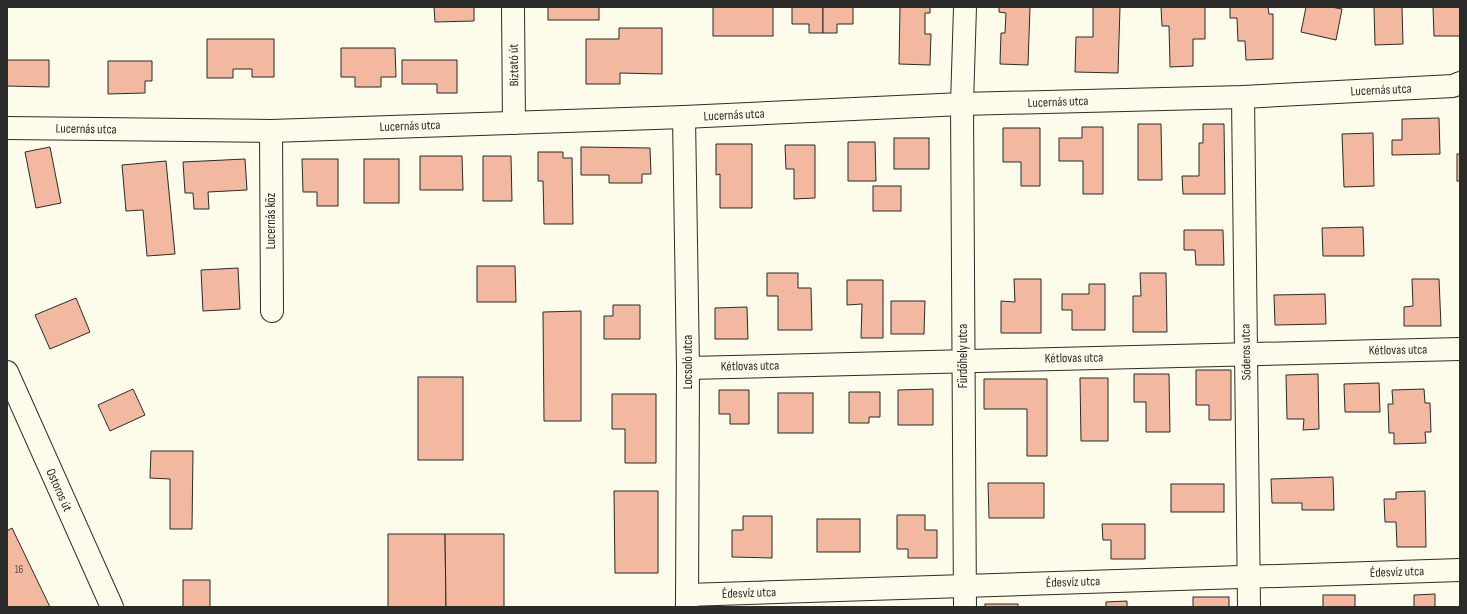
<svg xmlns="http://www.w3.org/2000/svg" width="1467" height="614" viewBox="0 0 1467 614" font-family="'Sofia Sans Condensed',sans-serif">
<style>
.building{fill:#f2b8a0;stroke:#2b2b2b}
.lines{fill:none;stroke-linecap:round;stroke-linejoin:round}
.minor-casing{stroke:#2b2b2b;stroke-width:24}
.major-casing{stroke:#2b2b2b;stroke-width:24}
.minor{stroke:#fdfbea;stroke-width:22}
.major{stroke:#fdfbea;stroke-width:22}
.labels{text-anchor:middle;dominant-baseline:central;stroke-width:3;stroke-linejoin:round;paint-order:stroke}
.number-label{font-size:11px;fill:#5d4e48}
.street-label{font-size:13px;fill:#2b2b2b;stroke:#fdfbea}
</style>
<rect width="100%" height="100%" fill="#fdfbea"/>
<g class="building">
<path d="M434,7H474V21L435,22Z"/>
<rect x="548" y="7" width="51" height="13"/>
<rect x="713" y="7" width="60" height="29"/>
<path d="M792,7H823V33H809V24H792Z"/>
<path d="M823,7H853V24H837V33H823Z"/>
<path d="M900,7H930V13H925V34H931L930,65L899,64Z"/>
<path d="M999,7H1030L1028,65L1000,64L1001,33H1005L1006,13L999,12Z"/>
<path d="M1093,7H1120L1118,73L1075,72L1076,37H1093Z"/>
<path d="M1161,7H1205V39H1193V66L1170,67L1169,26H1162Z"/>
<path d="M1230,7H1268L1269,14H1273V59L1246,60L1245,41H1238L1237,18H1230Z"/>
<path d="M1306,7H1331L1342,9L1336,40L1301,32Z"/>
<path d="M1374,7H1402L1403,44L1375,45Z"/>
<path d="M1433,7H1460V36H1434Z"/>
<path d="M619,28H662V74L620,73V84H586V39H619Z"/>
<path d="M207,39H274V77H252V69H233V78H207Z"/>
<path d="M341,48H395L396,77H381V87H355V77H341Z"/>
<path d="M7,60H49V87L7,86Z"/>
<path d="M402,60H457V93H437V84H402Z"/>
<path d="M108,61H152V81H145V93L108,94Z"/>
<path d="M1439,118L1440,154L1392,155V140H1402V119Z"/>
<path d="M1138,124H1161L1162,180H1138Z"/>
<path d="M1203,124H1224L1225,194H1183L1182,176H1199V143H1203Z"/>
<path d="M1082,127H1103V194H1083V161H1059V138H1082Z"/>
<path d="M1003,128H1040V186H1021V162H1003Z"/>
<path d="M1373,133L1374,186L1344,187L1342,134Z"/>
<rect x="894" y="138" width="35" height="31"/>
<path d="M848,142H875L876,181H848Z"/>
<path d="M716,144H752V208H720V174L716,175Z"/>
<path d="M785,145H815V198L794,199V169H786Z"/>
<path d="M50,147L61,203L36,208L25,152Z"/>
<path d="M581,147L650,148L651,174H642V183H609V175H581Z"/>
<path d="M538,152H563V158H572L573,224H544L543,181H538Z"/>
<rect x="1457" y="154" width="3" height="27"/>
<path d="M420,156H462L463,190H420Z"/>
<path d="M483,156H511L512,201H483Z"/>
<path d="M245,159L247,190L208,192L209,209H194L193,193H185L183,162Z"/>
<path d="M302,159H338V206H317V192H303Z"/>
<rect x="364" y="159" width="35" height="44"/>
<path d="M166,161L175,254L147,256L143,210L126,211L122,165Z"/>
<rect x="873" y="186" width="28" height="25"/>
<path d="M1363,227L1364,256H1323L1322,228Z"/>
<path d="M1184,230H1223L1224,265H1196L1195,250H1184Z"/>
<path d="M477,266H515L516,302H477Z"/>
<path d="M238,268L240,309L203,311L201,270Z"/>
<path d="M767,273H798V288H811L812,330H778V296H767Z"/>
<path d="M1140,273H1166L1167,332H1133V296H1141Z"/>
<path d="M1014,279H1041V333H1001V301L1015,302Z"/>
<path d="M1412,279H1439L1441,326H1404V307L1413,306Z"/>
<path d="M847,280H883V338H861L862,304L847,305Z"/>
<path d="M1089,284H1105V330H1072V310H1062V294H1089Z"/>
<path d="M1325,294L1326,324L1275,325L1274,295Z"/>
<path d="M76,298L90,332L50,349L35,315Z"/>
<path d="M891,301H925L924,334H891Z"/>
<path d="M613,305H640V339H604V316H613Z"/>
<path d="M747,307L748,339H715V308Z"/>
<path d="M581,311V421H544L543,312Z"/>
<path d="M1196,370H1231V420H1209V405H1196Z"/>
<path d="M1134,374H1169L1170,432H1146V402H1134Z"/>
<path d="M1318,374L1319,429L1303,430L1304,419H1287L1286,375Z"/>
<rect x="418" y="377" width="45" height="83"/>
<path d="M1080,378H1108V441H1081Z"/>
<path d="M984,379H1047V456H1027V409H984Z"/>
<path d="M1379,383L1380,412H1345L1344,384Z"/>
<path d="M133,389L145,415L110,431L98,405Z"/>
<path d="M933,389V425H898V390Z"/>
<path d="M1424,389L1425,403H1430L1431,432H1425L1426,443L1394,444V433H1389L1388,404H1393L1392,390Z"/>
<path d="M719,390H749V424H730V414H719Z"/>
<path d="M849,392H880V417H869V423H849Z"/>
<rect x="778" y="393" width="35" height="40"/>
<path d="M612,394H656V463H625V429H612Z"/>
<path d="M151,451H193L192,529H170V479L150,478Z"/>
<path d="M1333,477L1334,510H1302V503H1272L1271,479Z"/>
<path d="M988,483H1044V518H989Z"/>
<rect x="1171" y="484" width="53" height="28"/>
<path d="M614,491H658V573H615Z"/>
<path d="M1425,491L1426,547H1397L1396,522H1385L1384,499H1396V492Z"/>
<path d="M897,515H925V530H937V558H908V549H897Z"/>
<path d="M743,516H772V558L732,557V530H743Z"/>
<rect x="817" y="519" width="43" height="33"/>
<path d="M1102,524H1145V559H1111V540H1103Z"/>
<path d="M12,528L50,607H7V531Z"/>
<path d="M388,534H445L446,607H388Z"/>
<path d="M445,534H504V607H446Z"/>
<rect x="183" y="580" width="27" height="27"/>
<path d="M1435,594V607H1414V595Z"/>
<rect x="1323" y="595" width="32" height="12"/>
<rect x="1193" y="597" width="36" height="10"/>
<path d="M1127,601V607H1106V602Z"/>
<rect x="985" y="604" width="33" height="3"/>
</g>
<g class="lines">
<defs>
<g id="minor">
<path d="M513,7L514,123"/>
<path d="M965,7L962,104L965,607"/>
<path d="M1243,97L1249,607"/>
<path d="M684,117L688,368L687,607"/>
<path d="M7,128L271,131L684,117L962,104L1243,97L1453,86L1460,83"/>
<path d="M271,131L272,311"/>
<path d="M688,368L1460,349"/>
<path d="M687,595L1460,570"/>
</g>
<path id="major" d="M7,372L112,607"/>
</defs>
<use href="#minor" class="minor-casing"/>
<use href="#major" class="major-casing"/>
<use href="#minor" class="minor"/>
<use href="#major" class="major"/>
</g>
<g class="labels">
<g class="number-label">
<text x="19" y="569">16</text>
</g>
<g class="street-label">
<text transform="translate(514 65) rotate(-91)">Biztató út</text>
<text transform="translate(1381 90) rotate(-3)">Lucernás utca</text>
<text transform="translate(1058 102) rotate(-2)">Lucernás utca</text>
<text transform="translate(734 115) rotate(-3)">Lucernás utca</text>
<text transform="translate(410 126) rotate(-2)">Lucernás utca</text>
<text transform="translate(86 129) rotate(1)">Lucernás utca</text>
<text transform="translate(271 221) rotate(-90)">Lucernás köz</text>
<text transform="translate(1398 350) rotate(-1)">Kétlovas utca</text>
<text transform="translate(1246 352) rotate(-91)">Sóderos utca</text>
<text transform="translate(963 356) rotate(-90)">Fürdőhely utca</text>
<text transform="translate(1074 358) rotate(-1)">Kétlovas utca</text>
<text transform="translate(688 362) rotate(-90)">Locsoló utca</text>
<text transform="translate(750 366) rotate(-1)">Kétlovas utca</text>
<text transform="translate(59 490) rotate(66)">Ostoros út</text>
<text transform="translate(1397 572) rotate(-2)">Édesvíz utca</text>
<text transform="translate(1073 582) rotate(-2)">Édesvíz utca</text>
<text transform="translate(749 593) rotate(-2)">Édesvíz utca</text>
</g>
</g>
<rect width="1467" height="614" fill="none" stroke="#2b2b2b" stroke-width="16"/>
</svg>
